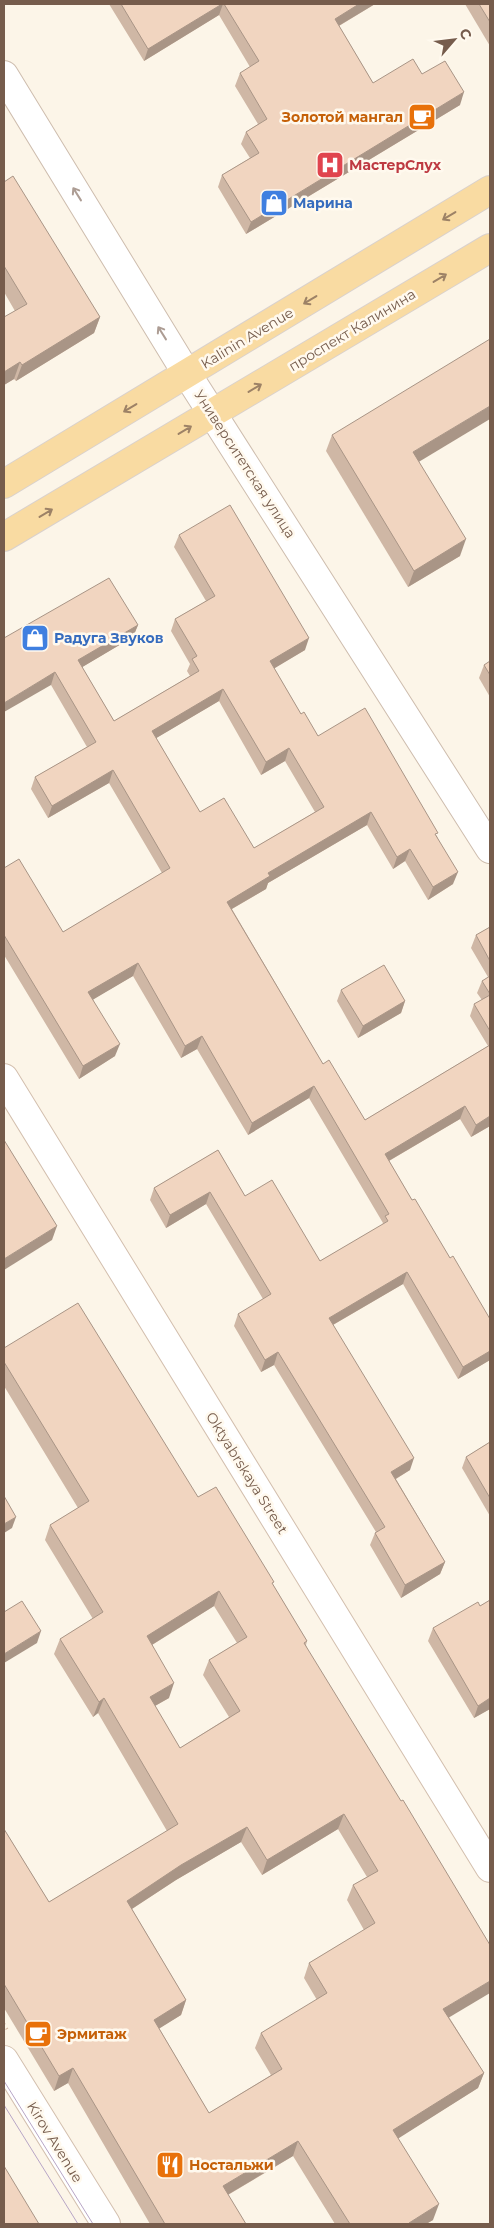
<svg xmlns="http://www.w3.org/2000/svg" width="494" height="2228" viewBox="0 0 494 2228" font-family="Montserrat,sans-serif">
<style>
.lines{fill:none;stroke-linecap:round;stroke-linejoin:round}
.street-casing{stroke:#cebdae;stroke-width:30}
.secondary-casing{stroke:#d3bfae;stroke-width:30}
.primary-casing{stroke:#d9d1cd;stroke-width:30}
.path{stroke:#d6b8a3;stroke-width:3;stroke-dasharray:1 4;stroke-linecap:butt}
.street{stroke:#fff;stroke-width:28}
.secondary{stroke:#fff;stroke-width:28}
.primary{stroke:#f9dba2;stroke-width:28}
.tram{stroke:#b8a6c6;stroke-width:1}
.wall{fill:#cfb7a5;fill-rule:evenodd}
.shaded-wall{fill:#a99586}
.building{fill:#f1d5c0;stroke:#a99586;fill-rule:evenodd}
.oneway{stroke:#ad9d94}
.oneway2{stroke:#9d8266}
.labels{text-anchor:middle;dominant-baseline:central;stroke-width:5;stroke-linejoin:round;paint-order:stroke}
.food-label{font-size:14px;font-weight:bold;fill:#c56008;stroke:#fff9ee;text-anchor:start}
.health-label{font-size:14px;font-weight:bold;fill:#be3a42;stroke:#fff9ee;text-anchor:start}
.shop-label{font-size:14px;font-weight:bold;fill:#366cbe;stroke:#fff9ee;text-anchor:start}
.street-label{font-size:14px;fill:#765c4c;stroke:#fff9ee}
</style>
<rect width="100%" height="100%" fill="#fcf5e8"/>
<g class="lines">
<defs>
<path id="street" d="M4,75L187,374L490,849"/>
<g id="secondary">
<path d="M4,1078L490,1868"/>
<path d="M4,2060L106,2224"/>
</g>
<g id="primary">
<path d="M4,484L490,190"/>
<path d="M4,537L490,248"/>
</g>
</defs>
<use href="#street" class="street-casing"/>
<use href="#secondary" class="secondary-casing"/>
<use href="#primary" class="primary-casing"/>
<path class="path" d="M4,2024L8,2031"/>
<use href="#street" class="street"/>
<use href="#secondary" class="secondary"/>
<use href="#primary" class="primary"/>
<g class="tram">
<path d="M4,2081L93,2224"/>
<path d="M4,2105L78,2224"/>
</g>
</g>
<g class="wall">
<path d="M109,4H375L339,26L373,83L422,74L460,105L246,234L218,187L222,175L250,158L241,144L246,132L258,124L235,86L240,73L250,67L219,15L144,61Z"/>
<path d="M465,4H490V46Z"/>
<path d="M4,182L100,317L94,333L16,381L14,379L4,385V317L15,311L4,292Z"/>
<path d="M332,435L419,462L460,556L408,587L326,451Z"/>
<path d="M179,535L305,650L274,668L301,714L318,736L437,836L453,884L428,900L405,861L393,869L367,825L268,883L266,889L232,909L323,1064L365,1120L488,1046L470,1016L474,1004L482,1000L477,993L482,981L488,977L471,948L476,935L490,927V1126L471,1137L460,1119L389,1161L412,1200L490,1319V1360L458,1379L403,1284L333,1325L410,1470L396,1479L445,1562L440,1574L401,1598L370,1545L375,1533L376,1532L274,1365L261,1372L234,1326L238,1314L263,1299L206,1204L166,1228L150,1200L154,1188L218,1150L245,1196L320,1261L382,1225L383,1223L309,1098L248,1135L197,1049L181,1058L133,976L93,999L115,1056L79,1079L4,955V868L63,932L162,873L109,783L48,818L31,789L35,777L87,747L51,685L4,638L138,625L133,637L82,667L114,721L190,676L187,671L190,664L171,631L175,619L206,601L174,547ZM219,701L261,775L285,761L315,812L254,848L200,812L156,738Z"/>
<path d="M490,661V697L479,678L484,665Z"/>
<path d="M341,990L405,1001L401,1013L358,1038L337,1001Z"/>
<path d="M4,1348L198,1497L273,1585L307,1641L306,1645L449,2017L484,2073L478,2088L398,2138L433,2220L426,2224H335L293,2156L228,2195L246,2224H150L68,2083L54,2091L4,2008V1829L49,1902L167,1831L98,1713L93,1717L54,1654L60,1639L93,1619L45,1540L50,1525L78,1508L4,1386ZM214,1606L237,1643L209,1660L203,1675L229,1717L180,1748L155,1706L169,1698L152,1645ZM338,1829L367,1877L353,1885L347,1900L364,1930L309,1963L304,1978L317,2000L261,2033L255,2048L271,2075L209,2113L159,2028L181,2015L186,2000L132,1909L176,1880L241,1842L262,1875Z"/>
<path d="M490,1442V1516L462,1468L466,1457Z"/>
<path d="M490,1600V1709L474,1718L428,1641L433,1628L480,1606Z"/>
</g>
<g class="shaded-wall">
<path d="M222,4H223L219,15L144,61L148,49Z"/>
<path d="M359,4H375L330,31L335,19Z"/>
<path d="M464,92L460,105L246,234L251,222Z"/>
<path d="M100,317L94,333L16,381L22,365Z"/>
<path d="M20,362L14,379L4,385V372Z"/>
<path d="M490,406V419L407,469L413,452Z"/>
<path d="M466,539L460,556L408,587L414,571Z"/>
<path d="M138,625L133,637L74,672L78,660Z"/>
<path d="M309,638L305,650L265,674L270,661Z"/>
<path d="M55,672L51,685L4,712V703Z"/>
<path d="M223,689L219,701L148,743L152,731Z"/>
<path d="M289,748L285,761L261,775L266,762Z"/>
<path d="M113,770L109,783L48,818L52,806Z"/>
<path d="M371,812L367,825L268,883L266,889L223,914L227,902L268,873Z"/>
<path d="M410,849L405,861L393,869L397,857Z"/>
<path d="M458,872L453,884L428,900L433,887Z"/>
<path d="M138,963L133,976L84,1005L88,992Z"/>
<path d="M405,1001L401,1013L358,1038L363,1026Z"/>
<path d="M202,1036L197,1049L181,1058L185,1046Z"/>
<path d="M120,1044L115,1056L79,1079L83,1066Z"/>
<path d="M314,1086L309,1098L248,1135L252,1123Z"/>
<path d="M465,1106L460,1119L380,1166L385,1154Z"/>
<path d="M490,1116V1126L471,1137L476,1125Z"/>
<path d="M210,1192L206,1204L166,1228L170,1215Z"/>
<path d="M57,1226L52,1240L4,1270V1259Z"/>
<path d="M407,1272L403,1284L324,1330L329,1318Z"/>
<path d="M490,1351V1360L458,1379L463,1367Z"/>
<path d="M278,1352L274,1365L261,1372L265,1360Z"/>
<path d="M414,1458L410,1470L387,1484L391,1472Z"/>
<path d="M16,1517L12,1528L4,1533V1524Z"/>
<path d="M445,1562L440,1574L401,1598L405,1585Z"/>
<path d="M219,1591L214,1606L142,1651L147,1636Z"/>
<path d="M41,1631L37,1643L4,1663V1654Z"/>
<path d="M174,1683L169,1698L144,1712L150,1697Z"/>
<path d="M104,1698L98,1713L93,1717L99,1702Z"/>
<path d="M490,1698V1709L474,1718L478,1706Z"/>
<path d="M344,1814L338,1829L262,1875L267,1860Z"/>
<path d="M247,1827L241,1842L176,1880L121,1916L127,1901L181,1865Z"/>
<path d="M490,1981V1993L438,2024L443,2009Z"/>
<path d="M186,2000L181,2015L149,2035L154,2020Z"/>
<path d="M73,2068L68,2083L54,2091L59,2076Z"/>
<path d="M484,2073L478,2088L388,2145L393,2130Z"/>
<path d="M298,2141L293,2156L217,2201L223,2186Z"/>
<path d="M439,2204L433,2220L426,2224H408L409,2223Z"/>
</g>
<g class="building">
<path d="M121,4H222L148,49Z"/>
<path d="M224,4H359L335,19L373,83L413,59L422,74L445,61L464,92L251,222L222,175L259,153L246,132L267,119L240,73L259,61Z"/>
<path d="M479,4H490V22Z"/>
<path d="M13,176L100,317L22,365L20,362L4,372V317L27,304L4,266V182Z"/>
<path d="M490,339V406L413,452L466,539L414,571L332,435Z"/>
<path d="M230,505L309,638L270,661L301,714L304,712L318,736L365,708L438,833L435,834L458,872L433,887L410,849L397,857L371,812L268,873L270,876L227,902L323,1064L329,1060L365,1120L490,1045V1116L476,1125L465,1106L385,1154L412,1200L415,1199L450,1258L453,1256L490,1319V1351L463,1367L407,1272L329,1318L414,1458L391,1472L445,1562L405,1585L375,1533L385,1527L278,1352L265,1360L238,1314L271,1294L210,1192L170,1215L154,1188L218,1150L245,1196L272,1180L320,1261L388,1221L385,1216L389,1214L314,1086L252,1123L202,1036L185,1046L138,963L88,992L120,1044L83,1066L4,935V868L19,859L63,932L170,868L113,770L52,806L35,777L96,742L55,672L4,703V638L109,578L138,625L78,660L114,721L199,671L192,659L197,656L175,619L215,596L179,535ZM223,689L266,762L289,748L324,807L254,848L224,798L200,812L152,731Z"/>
<path d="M490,661V675L484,665Z"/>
<path d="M490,927V961L476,935Z"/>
<path d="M384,965L405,1001L363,1026L341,990Z"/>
<path d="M490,976V994L482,981Z"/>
<path d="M490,995V1031L474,1004Z"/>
<path d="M4,1140L57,1226L4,1259Z"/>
<path d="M78,1303L198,1497L216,1487L274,1582L272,1583L307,1641L304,1643L401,1801L403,1800L490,1945V1981L443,2009L484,2073L393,2130L439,2204L409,2223V2224H350L298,2141L223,2186L246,2224H165L73,2068L59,2076L4,1984V1829L49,1902L178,1824L104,1698L99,1702L60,1639L103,1612L50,1525L89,1501L4,1362V1348ZM219,1591L247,1637L209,1660L240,1711L180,1748L150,1697L174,1683L147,1636ZM344,1814L378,1871L353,1885L375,1923L309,1963L327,1993L261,2033L282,2069L209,2113L154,2020L186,2000L127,1901L181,1865L247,1827L267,1860Z"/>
<path d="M490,1442V1498L466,1457Z"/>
<path d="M4,1496L16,1517L4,1524Z"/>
<path d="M490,1600V1698L478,1706L433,1628L478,1602L480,1606Z"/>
<path d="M22,1601L41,1631L4,1654V1612Z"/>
<path d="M4,2166L39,2224H4Z"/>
</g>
<defs><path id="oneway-shaft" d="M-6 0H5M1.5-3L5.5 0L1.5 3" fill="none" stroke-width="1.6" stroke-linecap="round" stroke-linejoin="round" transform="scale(1.25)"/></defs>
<g class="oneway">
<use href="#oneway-shaft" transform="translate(77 194) rotate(-122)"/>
<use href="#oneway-shaft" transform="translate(162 333) rotate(-122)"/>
</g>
<g class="oneway2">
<use href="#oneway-shaft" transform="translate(449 216) rotate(149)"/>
<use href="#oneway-shaft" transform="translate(440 278) rotate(-31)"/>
<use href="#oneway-shaft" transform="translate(310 300) rotate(149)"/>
<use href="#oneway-shaft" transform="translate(255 388) rotate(-31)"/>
<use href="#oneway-shaft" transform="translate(130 408) rotate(149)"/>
<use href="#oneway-shaft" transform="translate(185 430) rotate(-31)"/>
<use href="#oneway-shaft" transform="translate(46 513) rotate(-31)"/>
</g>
<defs>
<symbol id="cafe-square" viewBox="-11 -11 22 22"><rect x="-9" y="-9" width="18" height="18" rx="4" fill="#e8710a" stroke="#fff9ee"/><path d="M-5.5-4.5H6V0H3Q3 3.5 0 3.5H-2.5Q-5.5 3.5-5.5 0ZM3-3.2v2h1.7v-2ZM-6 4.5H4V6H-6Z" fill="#fff"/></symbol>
<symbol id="hospital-square" viewBox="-11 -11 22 22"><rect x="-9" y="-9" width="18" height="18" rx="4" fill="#e0444e" stroke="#fff9ee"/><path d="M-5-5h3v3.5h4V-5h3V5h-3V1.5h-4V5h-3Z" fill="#fff"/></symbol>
<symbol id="shop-square" viewBox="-11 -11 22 22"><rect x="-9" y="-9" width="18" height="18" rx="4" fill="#3f7fe0" stroke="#fff9ee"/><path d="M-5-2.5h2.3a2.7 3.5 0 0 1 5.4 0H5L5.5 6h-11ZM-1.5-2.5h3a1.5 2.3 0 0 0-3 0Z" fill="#fff"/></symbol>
<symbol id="restaurant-square" viewBox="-11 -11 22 22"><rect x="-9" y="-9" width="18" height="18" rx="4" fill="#e8710a" stroke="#fff9ee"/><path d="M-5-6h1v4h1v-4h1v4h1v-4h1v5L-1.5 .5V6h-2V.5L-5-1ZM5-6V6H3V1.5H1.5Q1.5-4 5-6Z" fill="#fff"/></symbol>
</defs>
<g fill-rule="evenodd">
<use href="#cafe-square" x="406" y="101" width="32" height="32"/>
<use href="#hospital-square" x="314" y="149" width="32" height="32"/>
<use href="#shop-square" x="258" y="187" width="32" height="32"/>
<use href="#shop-square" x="19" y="622" width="32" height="32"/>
<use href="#cafe-square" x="22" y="2018" width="32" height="32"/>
<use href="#restaurant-square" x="154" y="2149" width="32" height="32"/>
</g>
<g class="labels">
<g class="food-label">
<text x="403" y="117" text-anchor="end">Золотой мангал</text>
<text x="57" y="2034">Эрмитаж</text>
<text x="189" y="2165">Ностальжи</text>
</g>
<g class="health-label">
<text x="349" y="165">МастерСлух</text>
</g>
<g class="shop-label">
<text x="293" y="203">Марина</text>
<text x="54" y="638">Радуга Звуков</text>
</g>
<g class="street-label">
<text transform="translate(352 330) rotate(-31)">проспект Калинина</text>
<text transform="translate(247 338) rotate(-31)">Kalinin Avenue</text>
<text transform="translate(245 464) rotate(57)">Университетская улица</text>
<text transform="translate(247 1473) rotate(58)">Oktyabrskaya Street</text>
<text transform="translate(55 2142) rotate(58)">Kirov Avenue</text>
</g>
</g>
<rect width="494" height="2228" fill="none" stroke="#765c4c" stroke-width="10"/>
<g transform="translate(454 40) rotate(62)" stroke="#fff9ee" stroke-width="4" paint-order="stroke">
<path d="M0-4L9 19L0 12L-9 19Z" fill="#765c4c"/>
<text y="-8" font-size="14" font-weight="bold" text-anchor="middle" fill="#765c4c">С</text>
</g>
</svg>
